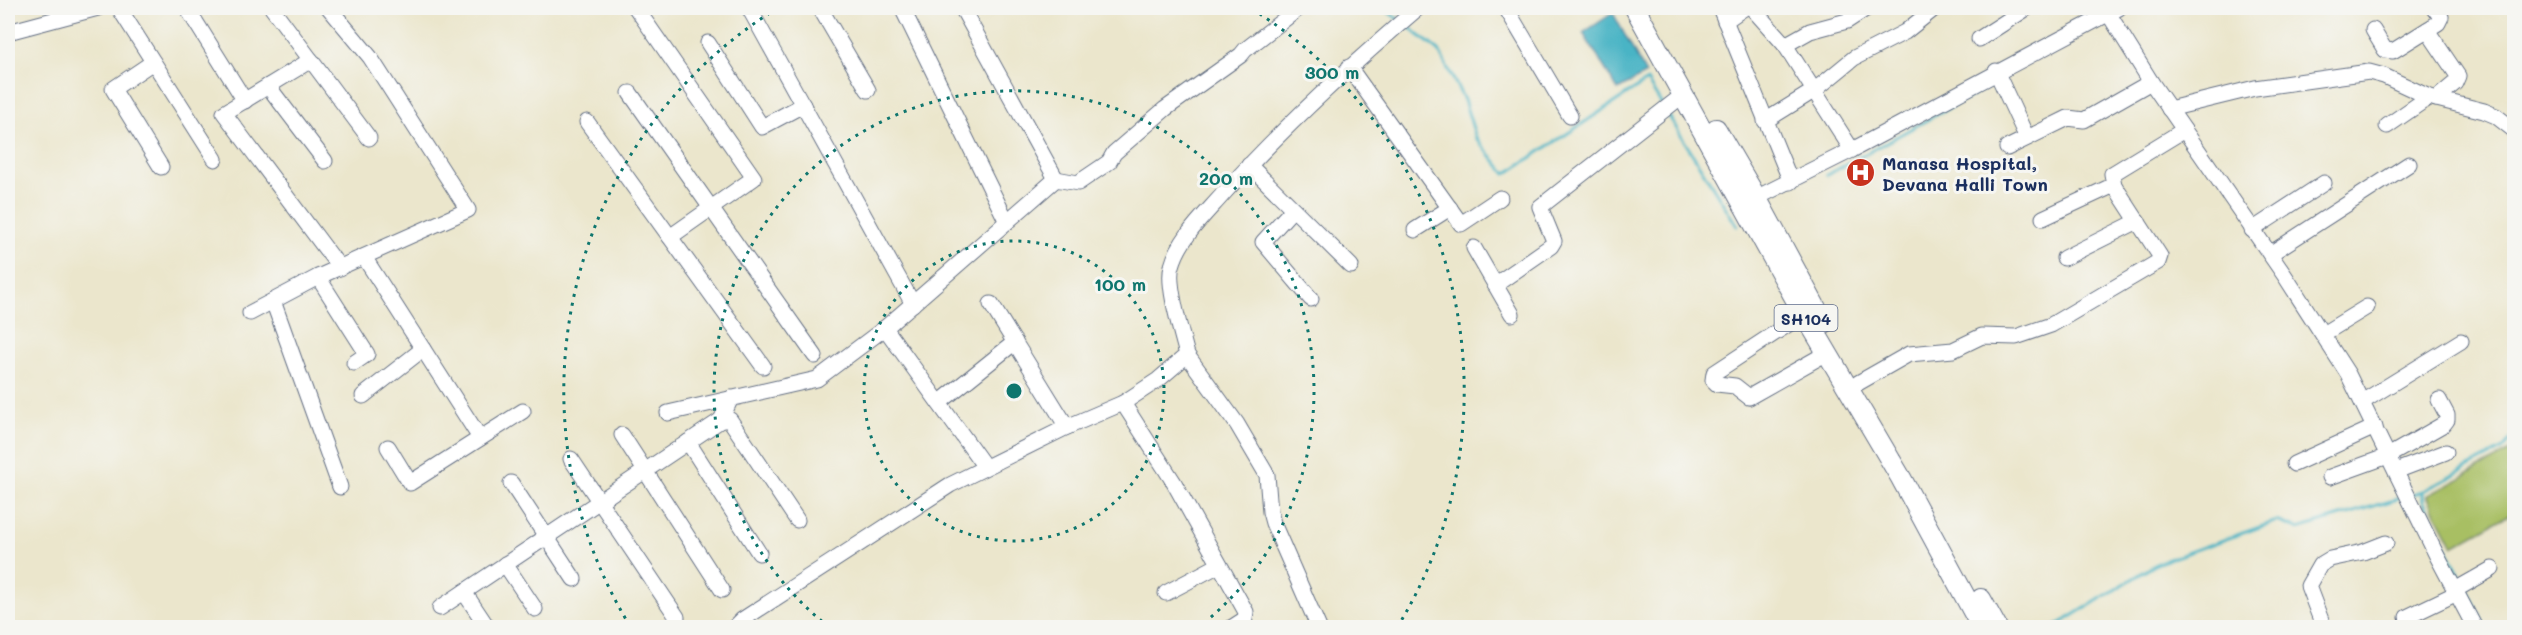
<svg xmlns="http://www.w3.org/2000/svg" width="2522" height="635" viewBox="0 0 2522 635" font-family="Mali,sans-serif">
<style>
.green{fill:#a8bf64;stroke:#627761;stroke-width:1.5}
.water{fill:#48b4c5;stroke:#327292;stroke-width:1.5}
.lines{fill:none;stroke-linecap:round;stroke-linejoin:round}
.stream{stroke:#48b4c5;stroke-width:3}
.minor-casing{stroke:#646f84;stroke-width:17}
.major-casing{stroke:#646f84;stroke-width:22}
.minor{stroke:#fff;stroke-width:15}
.major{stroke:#fff;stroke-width:20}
.ring{fill:none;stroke:#0f766e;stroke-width:3;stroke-dasharray:3 6}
.labels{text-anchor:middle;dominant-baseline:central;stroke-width:6;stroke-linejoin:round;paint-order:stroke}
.shield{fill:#f6f6f2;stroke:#5d6b8a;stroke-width:1.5}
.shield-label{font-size:16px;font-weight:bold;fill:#1b2f5e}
.poi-label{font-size:18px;font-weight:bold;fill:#1b2f5e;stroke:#f6f6f2;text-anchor:start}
.centre{fill:#0f766e;stroke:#f6f6f2;stroke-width:3}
.ring-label{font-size:18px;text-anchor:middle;font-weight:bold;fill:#0f766e;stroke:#f6f6f2;stroke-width:6;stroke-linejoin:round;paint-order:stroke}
</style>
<rect width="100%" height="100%" fill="#f6f6f2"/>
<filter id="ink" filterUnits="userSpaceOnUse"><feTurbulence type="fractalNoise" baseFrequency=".0167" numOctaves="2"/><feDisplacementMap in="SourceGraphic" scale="12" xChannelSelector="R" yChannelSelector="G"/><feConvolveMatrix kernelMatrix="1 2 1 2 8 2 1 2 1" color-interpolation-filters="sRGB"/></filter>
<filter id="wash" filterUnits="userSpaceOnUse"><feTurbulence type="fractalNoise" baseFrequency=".008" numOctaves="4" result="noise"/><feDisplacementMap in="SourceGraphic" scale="24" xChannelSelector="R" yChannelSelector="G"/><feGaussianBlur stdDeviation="1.35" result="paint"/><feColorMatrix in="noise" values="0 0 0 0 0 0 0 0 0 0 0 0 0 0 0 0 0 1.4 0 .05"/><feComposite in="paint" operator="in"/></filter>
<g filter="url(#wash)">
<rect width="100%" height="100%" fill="#ebe6cc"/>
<path class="green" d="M2514,449V512L2453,546L2427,496Z"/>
<path class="water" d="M1613,13L1646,74L1618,90L1583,33Z"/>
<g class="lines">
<g class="stream">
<path d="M1383,8L1398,19"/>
<path d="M2123,12L2131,8"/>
<path d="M1406,25L1439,51L1464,100L1476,138L1506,174L1647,81L1662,105"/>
<path d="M1667,113L1737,226"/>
<path d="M1827,175L1996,82"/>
<path d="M2413,494L2423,491"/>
<path d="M2462,580L2423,501V491L2503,449L2514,436"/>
<path d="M2467,589L2486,628"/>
<path d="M2053,628L2158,563L2277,521L2298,529L2404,497"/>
</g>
</g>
</g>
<g filter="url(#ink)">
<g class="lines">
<defs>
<g id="minor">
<path d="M119,8L215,159"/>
<path d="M187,8L245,101"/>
<path d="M272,8L369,138"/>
<path d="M636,8L754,178L670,237"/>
<path d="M749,8L913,304"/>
<path d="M820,8L868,90"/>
<path d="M902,8L1007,222"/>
<path d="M962,8L1056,179"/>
<path d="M1506,8L1570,116"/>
<path d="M1720,8L1791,182"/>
<path d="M1752,8L1785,45L1852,150"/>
<path d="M2105,8L2151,82L2285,276L2348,374L2437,556L2475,628"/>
<path d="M1725,21L1744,8"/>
<path d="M2373,30L2385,50L2393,51L2438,23L2441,17L2434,8"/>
<path d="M2427,30L2458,76L2455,83L2436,99"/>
<path d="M8,32L98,8"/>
<path d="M1979,39L2027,8"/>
<path d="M708,43L762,127L803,105"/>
<path d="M1785,45L1810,31L1847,21L1867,8"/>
<path d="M311,60L224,113L340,268"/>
<path d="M153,62L113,89L161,167"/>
<path d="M1349,67L1461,224L1500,198"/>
<path d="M1996,71L2027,138"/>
<path d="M268,86L325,161"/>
<path d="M630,93L815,356"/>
<path d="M2169,109L2255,88L2369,72L2384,76L2429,97L2484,111L2496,116L2514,130"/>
<path d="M1765,121L1815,90L1854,58L1905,32L1935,8"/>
<path d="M587,122L763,366"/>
<path d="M2387,126L2429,97"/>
<path d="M2007,148L2068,118L2084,120L2151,82"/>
<path d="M1249,165L1351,266"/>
<path d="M1748,202L1852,150L2119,8"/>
<path d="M1293,209L1263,242L1311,299"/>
<path d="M2043,218L2114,185L2112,174L2184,130"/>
<path d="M1415,230L1450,208"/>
<path d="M2252,230L2324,183"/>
<path d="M1474,248L1512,314"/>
<path d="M2270,254L2409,164"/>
<path d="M364,257L480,438"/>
<path d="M2064,258L2138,221"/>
<path d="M318,277L367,354L354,363"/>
<path d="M1495,285L1551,246L1554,241L1540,207L1683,95"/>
<path d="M273,301L340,487"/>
<path d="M991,304L1067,427"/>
<path d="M250,313L318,277L468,210L370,57L329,8"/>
<path d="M1804,314L1714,373L1713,380L1717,384L1735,386L1749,397L1827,353"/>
<path d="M885,328L985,467"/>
<path d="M2323,334L2367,307"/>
<path d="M1187,355L1237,424L1267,475L1270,512L1273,523L1319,628"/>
<path d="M1858,383L1909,354L1953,350L1982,336L2016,337L2051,325L2158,262L2160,256L2114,185"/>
<path d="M363,396L423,349"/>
<path d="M2362,402L2461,341"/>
<path d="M939,403L1015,342"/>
<path d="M1123,403L1173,481L1246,612L1245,619L1231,628"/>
<path d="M668,413L817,379L885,328L1056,179L1078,183L1109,162L1114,153L1165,109L1241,55L1245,50L1299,8"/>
<path d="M721,420H730L797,520"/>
<path d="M622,435L722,590"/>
<path d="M688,442L759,553"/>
<path d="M388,447L410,483L523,411"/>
<path d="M571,459L677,617"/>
<path d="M2294,464L2375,427"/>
<path d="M2396,471L2446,452"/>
<path d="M2330,477L2388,456L2444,424L2447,420V415L2439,400"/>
<path d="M511,483L574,579"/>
<path d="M505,564L535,609"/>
<path d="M2455,590L2492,569"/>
<path d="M464,592L488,628"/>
<path d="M1166,593L1219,565"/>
<path d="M440,608L721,420L731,398"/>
<path d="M2407,617L2457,593"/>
<path d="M734,628L742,620L950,485L1067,427L1123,403L1158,380L1187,355C1182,335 1166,284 1172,266C1180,237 1205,215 1224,193C1284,126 1350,66 1418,8"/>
<path d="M2324,628L2308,586L2320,565L2330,559L2363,552L2386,543"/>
</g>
<g id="major">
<path d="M1635,8L1796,300L1901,478L1982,628"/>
<path d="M1716,129L1757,199L1824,323"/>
<path d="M1981,599L1997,628"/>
</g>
</defs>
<use href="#minor" class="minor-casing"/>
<use href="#major" class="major-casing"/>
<use href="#minor" class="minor"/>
<use href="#major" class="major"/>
</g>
</g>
<g class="ring">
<circle cx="1014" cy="391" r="150"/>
<path d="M829 627A300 300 0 1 1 1199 627"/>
<path d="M630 626A450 450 0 0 1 776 9M1252 9A450 450 0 0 1 1398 626"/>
</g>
<defs>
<symbol id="hospital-disc" viewBox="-11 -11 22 22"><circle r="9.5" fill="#c8321e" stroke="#f6f6f2"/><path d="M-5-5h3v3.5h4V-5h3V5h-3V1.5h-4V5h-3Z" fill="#fff"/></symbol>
</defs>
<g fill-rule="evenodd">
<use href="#hospital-disc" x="1844" y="156" width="33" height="33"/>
</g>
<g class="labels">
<rect class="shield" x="1774.5" y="305" width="63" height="26" rx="4.5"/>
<g class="shield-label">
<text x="1806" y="318">SH104</text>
</g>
<g class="poi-label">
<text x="1882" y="163">Manasa Hospital,<tspan x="1882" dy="21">Devana Halli Town</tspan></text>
</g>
</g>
<circle cx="1014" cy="391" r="9" class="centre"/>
<g class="ring-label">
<text x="1332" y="79">300 m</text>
<text x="1226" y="185">200 m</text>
<text x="1120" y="291">100 m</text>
</g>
<rect width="2522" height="635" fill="none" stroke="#f6f6f2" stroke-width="30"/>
</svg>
